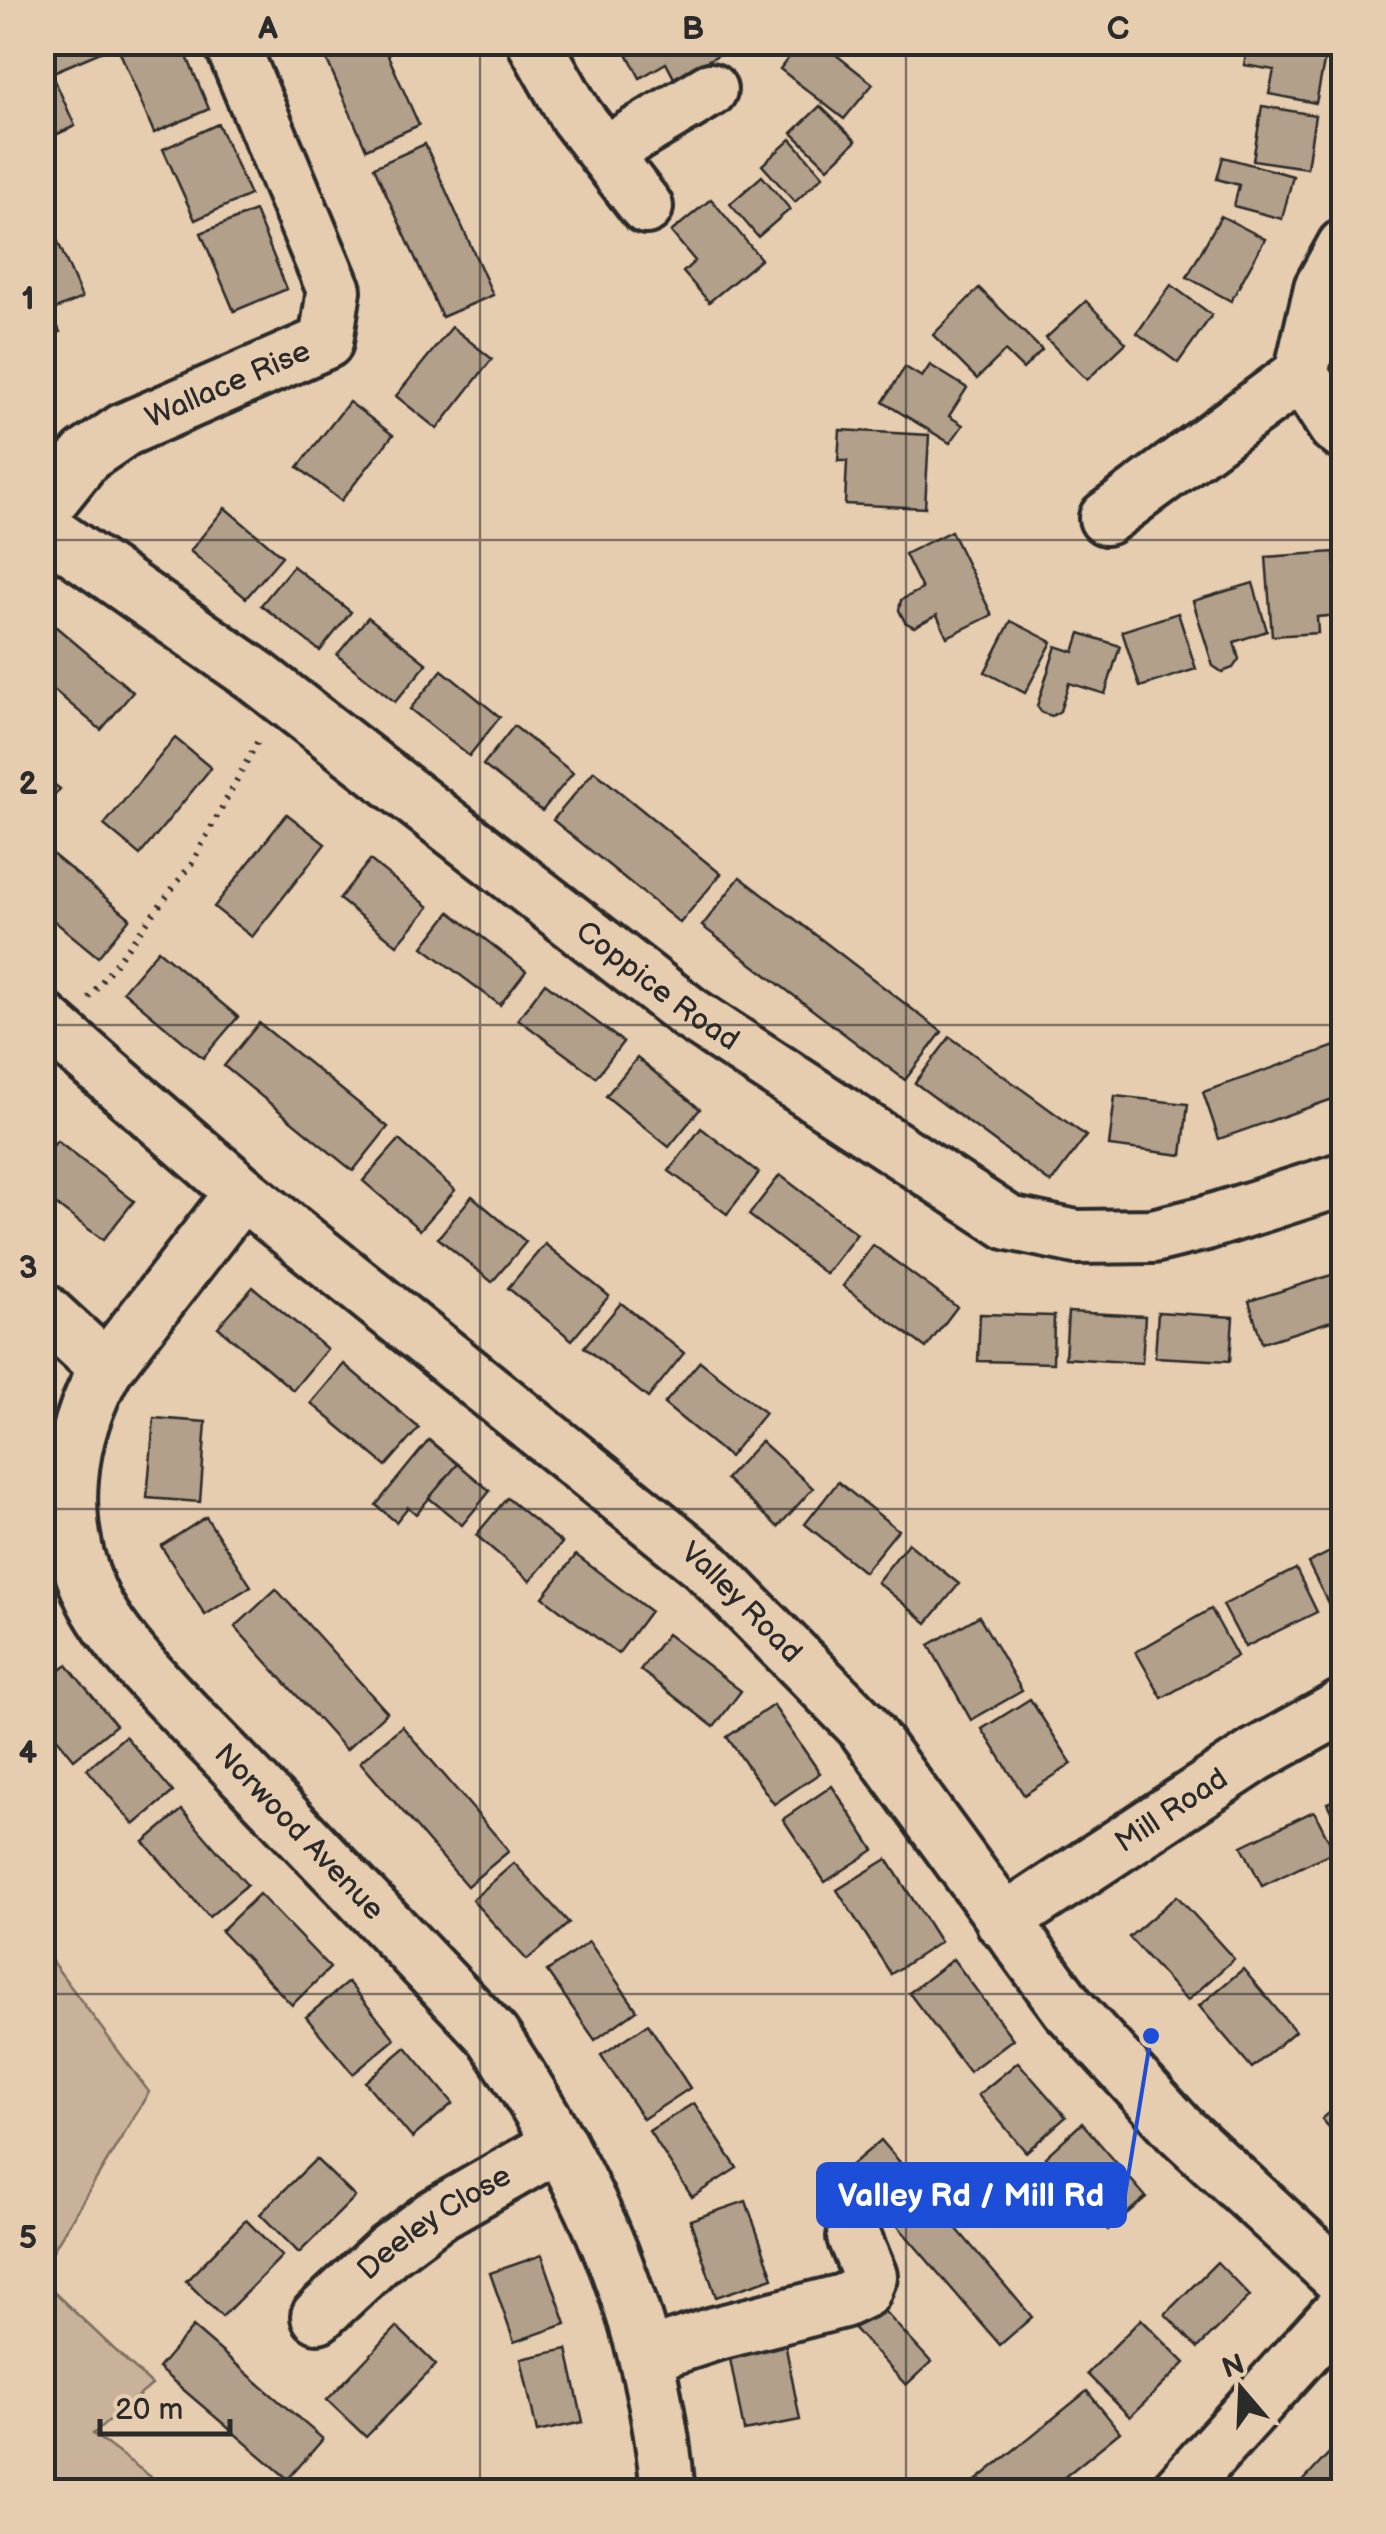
<svg xmlns="http://www.w3.org/2000/svg" width="1386" height="2534" viewBox="0 0 1386 2534" font-family="'Balsamiq Sans',sans-serif">
<style>
.green{fill:#c8b299;stroke:#7a6e62;stroke-width:2.5}
.building{fill:#b2a08b;stroke:#2b2b2b;stroke-width:2.5}
.lines{fill:none;stroke-linecap:round;stroke-linejoin:round}
.minor-casing{stroke:#2b2b2b;stroke-width:60}
.path{stroke:#2b2b2b;stroke-width:6;stroke-dasharray:2.5 8;stroke-linecap:butt}
.minor{stroke:#e7cdaf;stroke-width:52}
.grid{fill:none;stroke:#2b2b2b;stroke-width:2.5;stroke-opacity:0.55}
.labels{text-anchor:middle;dominant-baseline:central;stroke-width:8;stroke-linejoin:round;paint-order:stroke}
.street-label{font-size:30px;fill:#2b2b2b;stroke:#e7cdaf}
.leader{fill:none;stroke:#1d4ed8;stroke-width:4}
.callout-dot{fill:#1d4ed8;stroke:#e7cdaf;stroke-width:4}
.callout{fill:#1d4ed8;stroke:#1d4ed8;stroke-width:4}
.callout-label{font-size:32px;text-anchor:middle;font-weight:bold;fill:#fff}
.neatline{fill:none;stroke:#2b2b2b;stroke-width:4}
.grid-label{font-size:32px;text-anchor:middle;font-weight:bold;fill:#2b2b2b}
</style>
<rect width="100%" height="100%" fill="#e7cdaf"/>
<filter id="ink" filterUnits="userSpaceOnUse"><feTurbulence type="fractalNoise" baseFrequency=".01" numOctaves="2"/><feDisplacementMap in="SourceGraphic" scale="20" xChannelSelector="R" yChannelSelector="G"/><feConvolveMatrix kernelMatrix="1 2 1 2 8 2 1 2 1" color-interpolation-filters="sRGB"/></filter>
<g filter="url(#ink)">
<g class="green">
<path d="M42,1948L149,2092L43,2267H42Z"/>
<path d="M42,2281L152,2385L93,2434L170,2491L43,2490Z"/>
</g>
<g class="building">
<path d="M48,42H124L51,73L42,52V45Z"/>
<path d="M124,42H181L209,109L154,133L117,45Z"/>
<path d="M319,42H382L419,125L366,149Z"/>
<path d="M621,42H722L726,51L674,78L666,63L640,78Z"/>
<path d="M800,42H820L873,84L844,119L780,69Z"/>
<path d="M1248,42L1325,57L1316,103L1269,94L1274,70L1244,65Z"/>
<path d="M1290,42H1329L1327,50Z"/>
<path d="M45,58L75,126L42,141V59Z"/>
<path d="M820,106L856,141L828,168L792,133Z"/>
<path d="M1262,106L1315,115L1307,168L1253,160Z"/>
<path d="M218,124L250,195L195,220L163,149Z"/>
<path d="M791,139L823,176L795,202L762,165Z"/>
<path d="M425,144L493,295L442,317L374,167Z"/>
<path d="M1223,157L1293,176L1282,219L1234,206L1239,185L1217,179Z"/>
<path d="M762,176L790,209L758,237L730,204Z"/>
<path d="M711,199L761,259L709,302L683,272L695,261L671,232Z"/>
<path d="M255,211L287,289L234,311L201,233Z"/>
<path d="M1221,216L1265,239L1231,301L1187,277Z"/>
<path d="M52,228L82,298L51,311L60,332L42,340V232Z"/>
<path d="M1171,285L1212,315L1178,363L1137,333Z"/>
<path d="M979,288L1042,350L1023,369L1005,351L977,379L933,335Z"/>
<path d="M1086,301L1126,343L1087,380L1046,338Z"/>
<path d="M452,327L492,359L437,429L396,396Z"/>
<path d="M930,365L967,388L949,416L963,425L950,443L883,402L905,367L922,377Z"/>
<path d="M349,402L393,435L341,501L298,467Z"/>
<path d="M840,430L929,435L925,508L845,504L847,461H838Z"/>
<path d="M225,508L282,556L246,598L190,551Z"/>
<path d="M951,531L992,615L947,637L937,615L914,627L905,622L899,610L901,600L922,589L905,554Z"/>
<path d="M1334,552L1339,615L1317,617L1318,633L1272,636L1266,557Z"/>
<path d="M293,566L351,612L320,651L261,605Z"/>
<path d="M1253,583L1267,631L1234,642L1239,659L1233,668L1222,672L1213,666L1193,601Z"/>
<path d="M1178,613L1196,669L1140,687L1122,631Z"/>
<path d="M42,615L133,692L101,730L42,680Z"/>
<path d="M368,617L427,664L395,702L337,655Z"/>
<path d="M1011,621L1052,642L1025,693L985,672Z"/>
<path d="M1080,633L1120,646L1105,694L1069,683L1060,711L1052,716L1042,713L1037,706L1056,646L1074,652Z"/>
<path d="M442,670L500,717L469,756L410,709Z"/>
<path d="M514,726L573,773L542,811L483,765Z"/>
<path d="M175,738L211,768L140,855L104,825Z"/>
<path d="M594,771L721,874L680,923L553,820Z"/>
<path d="M42,775L60,789L42,810Z"/>
<path d="M287,814L325,844L252,937L214,907Z"/>
<path d="M51,853L130,918L98,957L42,911V863Z"/>
<path d="M370,860L429,907L397,945L339,899Z"/>
<path d="M740,877L942,1032L905,1080L702,926Z"/>
<path d="M450,912L526,971L500,1005L423,947Z"/>
<path d="M158,950L238,1017L203,1058L123,991Z"/>
<path d="M545,983L623,1042L596,1077L518,1019Z"/>
<path d="M259,1023L388,1127L353,1171L224,1066Z"/>
<path d="M950,1037L1086,1136L1051,1183L915,1083Z"/>
<path d="M1344,1043V1095L1219,1139L1203,1092Z"/>
<path d="M637,1058L700,1109L669,1147L606,1096Z"/>
<path d="M1115,1096L1188,1104L1182,1155L1109,1146Z"/>
<path d="M701,1128L759,1173L727,1214L669,1171Z"/>
<path d="M399,1140L455,1190L420,1230L363,1181Z"/>
<path d="M57,1141L134,1201L103,1240L42,1194V1159Z"/>
<path d="M780,1175L857,1234L826,1274L749,1215Z"/>
<path d="M472,1196L526,1242L492,1282L438,1238Z"/>
<path d="M545,1244L609,1296L572,1340L508,1288Z"/>
<path d="M873,1245L957,1307L926,1348L843,1286Z"/>
<path d="M1344,1271V1317L1262,1343L1249,1301Z"/>
<path d="M253,1287L327,1349L293,1390L218,1327Z"/>
<path d="M621,1303L684,1353L648,1398L584,1347Z"/>
<path d="M1068,1312L1145,1316L1142,1363L1065,1358Z"/>
<path d="M1158,1312L1233,1317L1230,1361L1155,1357Z"/>
<path d="M980,1314L1054,1316L1053,1363L978,1361Z"/>
<path d="M700,1361L765,1413L729,1457L664,1404Z"/>
<path d="M344,1364L419,1428L386,1466L311,1403Z"/>
<path d="M154,1418L206,1422L200,1502L147,1498Z"/>
<path d="M429,1440L458,1464L416,1514L408,1507L396,1522L376,1505Z"/>
<path d="M761,1441L813,1488L778,1527L726,1479Z"/>
<path d="M458,1464L490,1491L462,1525L429,1498Z"/>
<path d="M838,1482L898,1530L864,1572L805,1524Z"/>
<path d="M507,1498L562,1543L530,1581L476,1535Z"/>
<path d="M206,1517L251,1586L205,1615L161,1546Z"/>
<path d="M908,1543L959,1584L927,1623L877,1582Z"/>
<path d="M1344,1545V1597L1329,1605L1308,1563Z"/>
<path d="M576,1555L650,1611L618,1654L543,1597Z"/>
<path d="M1296,1569L1317,1612L1245,1647L1223,1605Z"/>
<path d="M276,1589L387,1712L346,1750L235,1627Z"/>
<path d="M1211,1609L1237,1656L1162,1698L1136,1652Z"/>
<path d="M979,1616L1022,1691L971,1720L929,1645Z"/>
<path d="M42,1633L58,1652L42,1664Z"/>
<path d="M667,1634L741,1691L714,1727L640,1670Z"/>
<path d="M67,1665L116,1725L74,1759L42,1720V1685Z"/>
<path d="M1030,1699L1072,1764L1024,1795L982,1729Z"/>
<path d="M773,1705L820,1773L774,1804L727,1737Z"/>
<path d="M402,1726L509,1851L467,1886L360,1762Z"/>
<path d="M125,1736L173,1792L134,1825L87,1769Z"/>
<path d="M832,1786L874,1850L825,1882L783,1819Z"/>
<path d="M1344,1795V1838L1327,1803Z"/>
<path d="M182,1810L247,1885L209,1917L144,1842Z"/>
<path d="M1314,1811L1334,1851L1262,1886L1242,1846Z"/>
<path d="M887,1859L940,1942L891,1974L837,1890Z"/>
<path d="M514,1863L569,1923L527,1960L472,1900Z"/>
<path d="M259,1894L330,1968L292,2005L221,1931Z"/>
<path d="M1177,1896L1234,1959L1187,2001L1129,1937Z"/>
<path d="M589,1942L637,2010L595,2040L547,1971Z"/>
<path d="M953,1959L1013,2039L969,2072L909,1993Z"/>
<path d="M1243,1969L1295,2031L1252,2068L1199,2006Z"/>
<path d="M348,1982L395,2039L353,2074L306,2017Z"/>
<path d="M648,2024L690,2088L643,2119L601,2055Z"/>
<path d="M406,2047L453,2103L412,2138L365,2082Z"/>
<path d="M1018,2062L1066,2117L1026,2152L978,2095Z"/>
<path d="M1344,2100V2144L1322,2119Z"/>
<path d="M694,2103L737,2168L692,2197L649,2131Z"/>
<path d="M1082,2123L1146,2197L1108,2230L1045,2157Z"/>
<path d="M881,2140L1032,2317L1000,2345L848,2168Z"/>
<path d="M316,2159L355,2197L299,2253L260,2214Z"/>
<path d="M746,2201L773,2278L716,2297L690,2220Z"/>
<path d="M246,2220L282,2256L222,2317L186,2281Z"/>
<path d="M542,2255L566,2324L514,2342L490,2273Z"/>
<path d="M1217,2262L1250,2296L1198,2348L1165,2314Z"/>
<path d="M874,2300L931,2362L906,2385L849,2323Z"/>
<path d="M1141,2319L1185,2363L1130,2417L1087,2374Z"/>
<path d="M781,2322L800,2420L744,2431L725,2333Z"/>
<path d="M193,2327L323,2439L288,2479L158,2368Z"/>
<path d="M397,2327L436,2365L366,2437L327,2400Z"/>
<path d="M567,2349L583,2422L537,2432L521,2359Z"/>
<path d="M1087,2391L1120,2432L1046,2492H962Z"/>
<path d="M1344,2437V2492H1298L1296,2489Z"/>
</g>
<g class="lines">
<defs>
<g id="minor">
<path d="M534,42L576,116L646,207"/>
<path d="M605,153L710,90"/>
<path d="M1344,246L1321,288L1301,374L1335,427L1344,434"/>
<path id="s1" d="M42,511L86,456L124,430L326,342L334,290L231,42"/>
<path d="M1106,518L1301,374"/>
<path id="s2" d="M42,527L256,676L689,1013L1009,1223L1076,1237L1153,1236L1206,1223L1344,1179"/>
<path id="s3" d="M42,1018L242,1192L705,1565L862,1725L1068,2008L1179,2129L1344,2282"/>
<path id="s4" d="M242,1192L106,1368C67,1437 57,1519 90,1593C114,1647 189,1717 231,1761C319,1853 406,1944 493,2036C591,2183 652,2314 668,2492"/>
<path d="M42,1309L106,1368"/>
<path id="s5" d="M1003,1922L1256,1755L1344,1706"/>
<path id="s6" d="M318,2316L388,2251L436,2215L560,2144"/>
<path d="M647,2356L714,2334L843,2301L864,2291L870,2276L854,2237"/>
<path d="M1177,2492L1344,2307"/>
</g>
</defs>
<use href="#minor" class="minor-casing"/>
<path class="path" d="M89,998L192,863L260,737"/>
<use href="#minor" class="minor"/>
</g>
</g>
<path class="grid" d="M480,42V2492M906,42V2492M42,540H1344M42,1025H1344M42,1509H1344M42,1994H1344"/>
<g class="labels">
<g class="street-label">
<text stroke="none"><textPath href="#s1" startOffset="230">Wallace Rise</textPath></text>
<text stroke="none"><textPath href="#s2" startOffset="768">Coppice Road</textPath></text>
<text stroke="none"><textPath href="#s3" startOffset="912">Valley Road</textPath></text>
<text stroke="none"><textPath href="#s5" startOffset="202">Mill Road</textPath></text>
<text stroke="none"><textPath href="#s4" startOffset="775">Norwood Avenue</textPath></text>
<text stroke="none"><textPath href="#s6" startOffset="150">Deeley Close</textPath></text>
</g>
</g>
<path class="leader" d="M1151 2036L1125 2195"/>
<circle class="callout-dot" cx="1151" cy="2036" r="10"/>
<rect class="callout" x="818" y="2164" width="307" height="62" rx="10"/>
<g class="callout-label">
<text x="971" y="2206">Valley Rd / Mill Rd</text>
</g>
<rect width="1386" height="2534" fill="none" stroke="#e7cdaf" stroke-width="110"/>
<g transform="translate(1241 2389) rotate(341)" stroke="#e7cdaf" stroke-width="8" paint-order="stroke">
<path d="M0-8L18 38L0 25L-18 38Z" fill="#2b2b2b"/>
<text y="-15" font-size="28" font-weight="bold" text-anchor="middle" fill="#2b2b2b">N</text>
</g>
<path d="M100 2419v15h130v-15" fill="none" stroke="#2b2b2b" stroke-width="5"/>
<text x="115" y="2419" font-size="30" fill="#2b2b2b" stroke="#e7cdaf" stroke-width="8" paint-order="stroke">20 m</text>
<rect x="55" y="55" width="1276" height="2424" class="neatline"/>
<g class="grid-label">
<text x="268" y="39">A</text>
<text x="693" y="39">B</text>
<text x="1118" y="39">C</text>
<text x="28" y="309">1</text>
<text x="28" y="794">2</text>
<text x="28" y="1278">3</text>
<text x="28" y="1763">4</text>
<text x="28" y="2248">5</text>
</g>
</svg>
